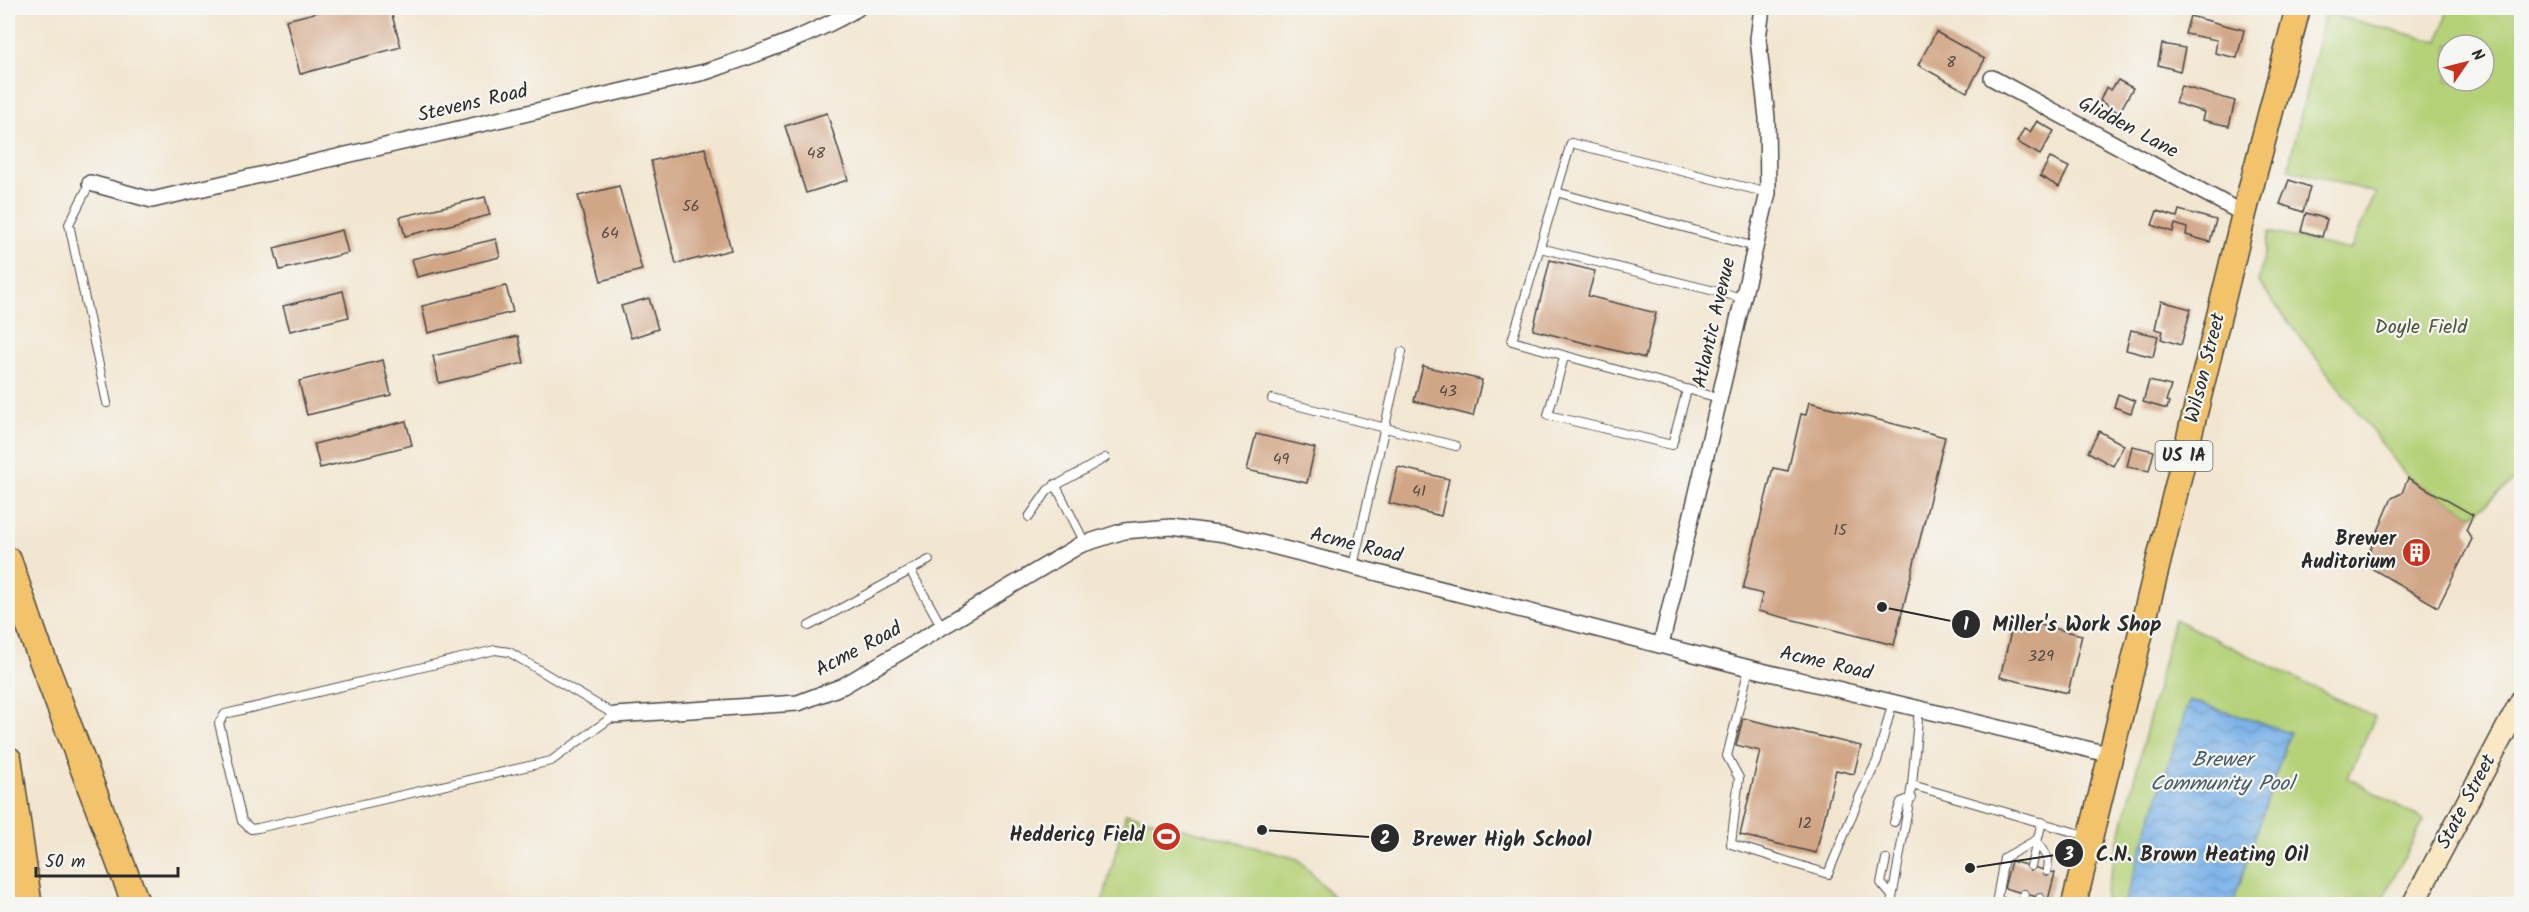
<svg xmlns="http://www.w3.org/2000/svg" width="2529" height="912" viewBox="0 0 2529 912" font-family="Kalam,sans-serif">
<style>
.park{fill:#b5d279;stroke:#707e52;stroke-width:1.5;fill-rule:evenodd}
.water{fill:url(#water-waves);stroke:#526e8a;stroke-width:1.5}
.building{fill:#d1a686}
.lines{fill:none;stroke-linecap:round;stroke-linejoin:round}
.lane-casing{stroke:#494744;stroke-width:10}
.street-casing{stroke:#494744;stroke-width:18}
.secondary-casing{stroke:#494744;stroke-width:24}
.primary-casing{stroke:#494744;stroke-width:27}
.highway-casing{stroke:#494744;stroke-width:30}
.lane{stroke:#fff;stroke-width:8}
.street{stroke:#fff;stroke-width:15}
.secondary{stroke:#fae7c3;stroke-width:21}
.primary{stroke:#f2c36a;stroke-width:24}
.highway{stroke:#f2c36a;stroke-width:27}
.labels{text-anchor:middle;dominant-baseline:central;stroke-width:4.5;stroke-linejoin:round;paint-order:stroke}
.number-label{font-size:16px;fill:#544a42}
.shield{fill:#f6f6f2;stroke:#686867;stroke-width:1.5}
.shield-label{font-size:18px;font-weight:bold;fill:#2b2b2b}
.street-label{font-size:20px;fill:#2b2b2b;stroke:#f6f6f2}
.park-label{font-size:20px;fill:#4e553e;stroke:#f6f6f2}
.poi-label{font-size:20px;font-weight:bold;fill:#2b2b2b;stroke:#f6f6f2;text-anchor:end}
.water-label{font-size:21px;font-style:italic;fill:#465a6d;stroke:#f6f6f2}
.leader{fill:none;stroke:#2b2b2b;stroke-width:2}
.callout-dot{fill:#2b2b2b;stroke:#f6f6f2;stroke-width:2}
.mark-label{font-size:18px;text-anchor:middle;font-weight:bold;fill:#fff}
.callout-label{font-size:21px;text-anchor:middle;font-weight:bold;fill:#2b2b2b;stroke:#f6f6f2;stroke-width:4.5;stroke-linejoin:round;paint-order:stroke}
</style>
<defs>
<pattern id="water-waves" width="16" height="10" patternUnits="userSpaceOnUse" patternTransform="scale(1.5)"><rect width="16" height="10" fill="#79b1e8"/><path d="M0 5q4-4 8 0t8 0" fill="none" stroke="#6390bc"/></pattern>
</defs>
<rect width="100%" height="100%" fill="#f6f6f2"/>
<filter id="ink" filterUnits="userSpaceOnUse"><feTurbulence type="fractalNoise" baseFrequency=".0167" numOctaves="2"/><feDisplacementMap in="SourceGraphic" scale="12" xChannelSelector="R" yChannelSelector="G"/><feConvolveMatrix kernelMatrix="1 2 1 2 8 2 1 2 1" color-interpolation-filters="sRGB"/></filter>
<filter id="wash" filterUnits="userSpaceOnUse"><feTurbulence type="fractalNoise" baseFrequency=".008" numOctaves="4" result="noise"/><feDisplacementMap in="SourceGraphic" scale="24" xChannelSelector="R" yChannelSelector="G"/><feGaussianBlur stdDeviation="1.35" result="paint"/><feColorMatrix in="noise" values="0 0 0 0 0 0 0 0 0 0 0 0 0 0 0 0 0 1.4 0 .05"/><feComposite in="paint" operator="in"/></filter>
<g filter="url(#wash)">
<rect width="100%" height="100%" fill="#f2e6d0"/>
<g class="park">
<path d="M2448,8H2521V481L2517,478L2473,515L2408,478L2258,282L2269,232L2350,250L2376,193L2288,169L2325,13L2439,42ZM2448,45H2484V81H2448Z"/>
<path d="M2174,619L2375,717L2348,778L2424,820L2380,904H2103Z"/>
<path d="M1126,813L1298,859L1340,904H1102Z"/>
</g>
<path class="water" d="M2189,700L2290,732L2233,904H2124Z"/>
<g id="blocks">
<g class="building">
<path d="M334,8H390L401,47L300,74L286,20Z"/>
<path d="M2190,16L2244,30L2237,58L2215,53L2217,40L2185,34Z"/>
<path d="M1936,32L1985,59L1967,92L1918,65Z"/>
<path d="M2162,44L2185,48L2180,71L2158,65Z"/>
<path d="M2118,80L2133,88L2119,113L2100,101L2106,87L2111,90Z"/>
<path d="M2181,86L2235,101L2229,126L2202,120L2204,112L2175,103Z"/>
<path d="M827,113L848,180L806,193L785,126Z"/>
<path d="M2037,121L2054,131L2040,155L2017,142L2024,129L2030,132Z"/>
<path d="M705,148L731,250L676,264L651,161Z"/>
<path d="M2050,158L2069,167L2059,187L2040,176Z"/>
<path d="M2289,180L2310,187L2303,212L2280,204Z"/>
<path d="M619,186L642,270L601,281L578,196Z"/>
<path d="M485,197L490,215L405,236L400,217Z"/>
<path d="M2179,210L2216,220L2210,242L2186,235L2187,228L2175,224L2173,232L2152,225L2157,211L2177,217Z"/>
<path d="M2306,213L2327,219L2322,237L2301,231Z"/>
<path d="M342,230L348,253L280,270L274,248Z"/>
<path d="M496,239L500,257L417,277L412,259Z"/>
<path d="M1550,260L1595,271L1588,296L1656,313L1645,358L1533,330Z"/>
<path d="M506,286L513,312L428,333L422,306Z"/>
<path d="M343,291L349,317L290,331L283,306Z"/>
<path d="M649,298L658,329L631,338L621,306Z"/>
<path d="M2161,301L2191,309L2181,345L2161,339L2163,331L2155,329Z"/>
<path d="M2131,330L2158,336L2153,357L2126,350Z"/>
<path d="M518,336L524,363L439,383L433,356Z"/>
<path d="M383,360L391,395L307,415L299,381Z"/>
<path d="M1423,366L1482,380L1473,416L1414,401Z"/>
<path d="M2149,381L2171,386L2166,401L2169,402L2167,409L2143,402Z"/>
<path d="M2118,394L2135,401L2131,413L2114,407Z"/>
<path d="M1809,402L1945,437L1894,645L1758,611L1763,594L1743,589L1773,468L1788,471L1801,414L1806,415Z"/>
<path d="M406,421L412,445L320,468L314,444Z"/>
<path d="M2099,431L2124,445L2113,466L2088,452Z"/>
<path d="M1256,434L1315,448L1307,483L1247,470Z"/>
<path d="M2132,446L2154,451L2149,471L2127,467Z"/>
<path d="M1398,467L1449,479L1441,516L1389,503Z"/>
<path d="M2408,478L2473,515L2466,530L2472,539L2438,607L2364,564L2392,498L2402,493Z"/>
<path d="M2014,619L2082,635L2068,693L2000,677Z"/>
<path d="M1743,718L1861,746L1854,774L1836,770L1816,853L1740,835L1760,751L1736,745Z"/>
<path d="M2011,861L2055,873L2048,900L2004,888Z"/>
</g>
</g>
</g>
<g filter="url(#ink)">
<use href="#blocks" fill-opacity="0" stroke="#494744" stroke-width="1.5"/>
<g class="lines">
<defs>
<g id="lane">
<path d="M90,183L69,224L107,403"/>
<path d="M1556,192L1755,247"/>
<path d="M1540,248L1743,298"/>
<path d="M1564,357L1548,415L1672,445L1687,390"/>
<path d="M1719,398L1512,341L1571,143L1768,193"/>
<path d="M1272,399L1456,446"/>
<path d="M1055,484L1085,543"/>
<path d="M1029,517L1048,490L1105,458"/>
<path d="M1353,566L1402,352"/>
<path d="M910,570L942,627"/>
<path d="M809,626L929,560"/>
<path d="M495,650L509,652L615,715L551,761L258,828L251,829L242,821L219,723L225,714Z"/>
<path d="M1749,668L1727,756L1739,778L1731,844L1828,874L1860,796L1877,761L1893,701"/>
<path d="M1919,708L1912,785L2087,836"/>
<path d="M1894,822L1901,802L1912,798"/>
<path d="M1886,859L1881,883L1892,896"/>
<path d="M2031,866L2042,822"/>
<path d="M1891,904L1912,785"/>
<path d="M2005,904L1997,898L2004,858L2036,840L2048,859L2047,871"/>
<path d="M2022,904L2024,894"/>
<path d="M2038,904L2040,898"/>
</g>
<g id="street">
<path d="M1992,78L2244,214"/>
<path d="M90,183L152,200L705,72C757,54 811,36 858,8"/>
<path d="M1661,645L1768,193L1767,118L1758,39L1762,8"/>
<path d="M615,715L798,703L843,686L1080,545L1124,531L1171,527L1226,534L1749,668L2112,755"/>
</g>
<path id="secondary" d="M2413,904L2522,699"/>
<path id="primary" d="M2074,904L2244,214L2298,8"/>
<g id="highway">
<path d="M8,561L35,640L136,904"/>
<path d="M8,760L28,904"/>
</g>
</defs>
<use href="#lane" class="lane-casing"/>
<use href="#street" class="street-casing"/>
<use href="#secondary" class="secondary-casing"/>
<use href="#primary" class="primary-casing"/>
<use href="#highway" class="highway-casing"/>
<use href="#lane" class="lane"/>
<use href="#street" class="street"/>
<use href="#secondary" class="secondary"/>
<use href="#primary" class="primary"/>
<use href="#highway" class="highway"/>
</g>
</g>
<defs>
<symbol id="building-disc" viewBox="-11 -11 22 22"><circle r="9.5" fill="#c8321e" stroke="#f6f6f2"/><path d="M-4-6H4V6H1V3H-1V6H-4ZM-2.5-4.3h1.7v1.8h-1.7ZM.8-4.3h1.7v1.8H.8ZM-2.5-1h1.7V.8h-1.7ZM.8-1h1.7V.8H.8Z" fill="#fff"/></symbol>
<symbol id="stadium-disc" viewBox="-11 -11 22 22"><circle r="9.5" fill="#c8321e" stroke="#f6f6f2"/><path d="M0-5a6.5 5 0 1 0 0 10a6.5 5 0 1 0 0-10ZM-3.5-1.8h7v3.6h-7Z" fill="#fff"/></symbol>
</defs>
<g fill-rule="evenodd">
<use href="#building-disc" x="2400" y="536" width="33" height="33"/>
<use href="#stadium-disc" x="1150" y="820" width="33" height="33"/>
</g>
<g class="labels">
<g class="number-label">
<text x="1951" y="62">8</text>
<text x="816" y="153">48</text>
<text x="691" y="206">56</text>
<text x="610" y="233">64</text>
<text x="1448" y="391">43</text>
<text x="1281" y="459">49</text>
<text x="1419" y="491">41</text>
<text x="1840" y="530">15</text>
<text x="2041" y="656">329</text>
<text x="1805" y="823">12</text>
</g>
<rect class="shield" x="2155.5" y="441" width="57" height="30" rx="4.5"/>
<g class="shield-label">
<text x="2184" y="456">US 1A</text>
</g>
<g class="street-label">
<text transform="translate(473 104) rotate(-13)">Stevens Road</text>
<text transform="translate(2128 128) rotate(28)">Glidden Lane</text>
<text transform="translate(1715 323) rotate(-77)">Atlantic Avenue</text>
<text transform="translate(2206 368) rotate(-76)">Wilson Street</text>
<text transform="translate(1356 546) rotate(14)">Acme Road</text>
<text transform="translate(859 650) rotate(-28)">Acme Road</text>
<text transform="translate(1826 664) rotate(13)">Acme Road</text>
<text transform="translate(2467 802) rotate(-62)">State Street</text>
</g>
<g class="park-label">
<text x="2421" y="328">Doyle Field</text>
</g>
<g class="poi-label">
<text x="2396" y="540">Brewer<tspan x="2396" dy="23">Auditorium</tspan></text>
<text x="1145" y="836">Heddericg Field</text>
</g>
<g class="water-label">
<text x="2222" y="760">Brewer<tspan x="2222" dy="24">Community Pool</tspan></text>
</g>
</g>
<path class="leader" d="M1882 607L1966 624M1262 830L1385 838M1970 868L2069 853"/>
<g class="callout-dot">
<circle cx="1882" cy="607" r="6"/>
<circle cx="1262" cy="830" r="6"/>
<circle cx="1970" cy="868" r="6"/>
<circle cx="1966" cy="624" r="15"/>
<circle cx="1385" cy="838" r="15"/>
<circle cx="2069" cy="853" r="15"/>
</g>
<g class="mark-label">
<text x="1966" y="630">1</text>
<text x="1385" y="844">2</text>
<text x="2069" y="860">3</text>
</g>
<g class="callout-label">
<text x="2077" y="631">Miller's Work Shop</text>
<text x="1502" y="846">Brewer High School</text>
<text x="2202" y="861">C.N. Brown Heating Oil</text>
</g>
<rect width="2529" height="912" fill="none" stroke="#f6f6f2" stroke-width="30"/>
<g transform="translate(2466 63) rotate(55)"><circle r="28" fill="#f6f6f2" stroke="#a5a5a2" stroke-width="1.5"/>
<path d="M0-4.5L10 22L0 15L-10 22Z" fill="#c8321e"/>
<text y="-9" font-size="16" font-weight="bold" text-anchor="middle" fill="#2b2b2b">N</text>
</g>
<path d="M36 867v9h142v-9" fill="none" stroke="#2b2b2b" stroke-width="3"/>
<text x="45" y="867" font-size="18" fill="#2b2b2b" stroke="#f6f6f2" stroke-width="4.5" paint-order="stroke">50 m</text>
</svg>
